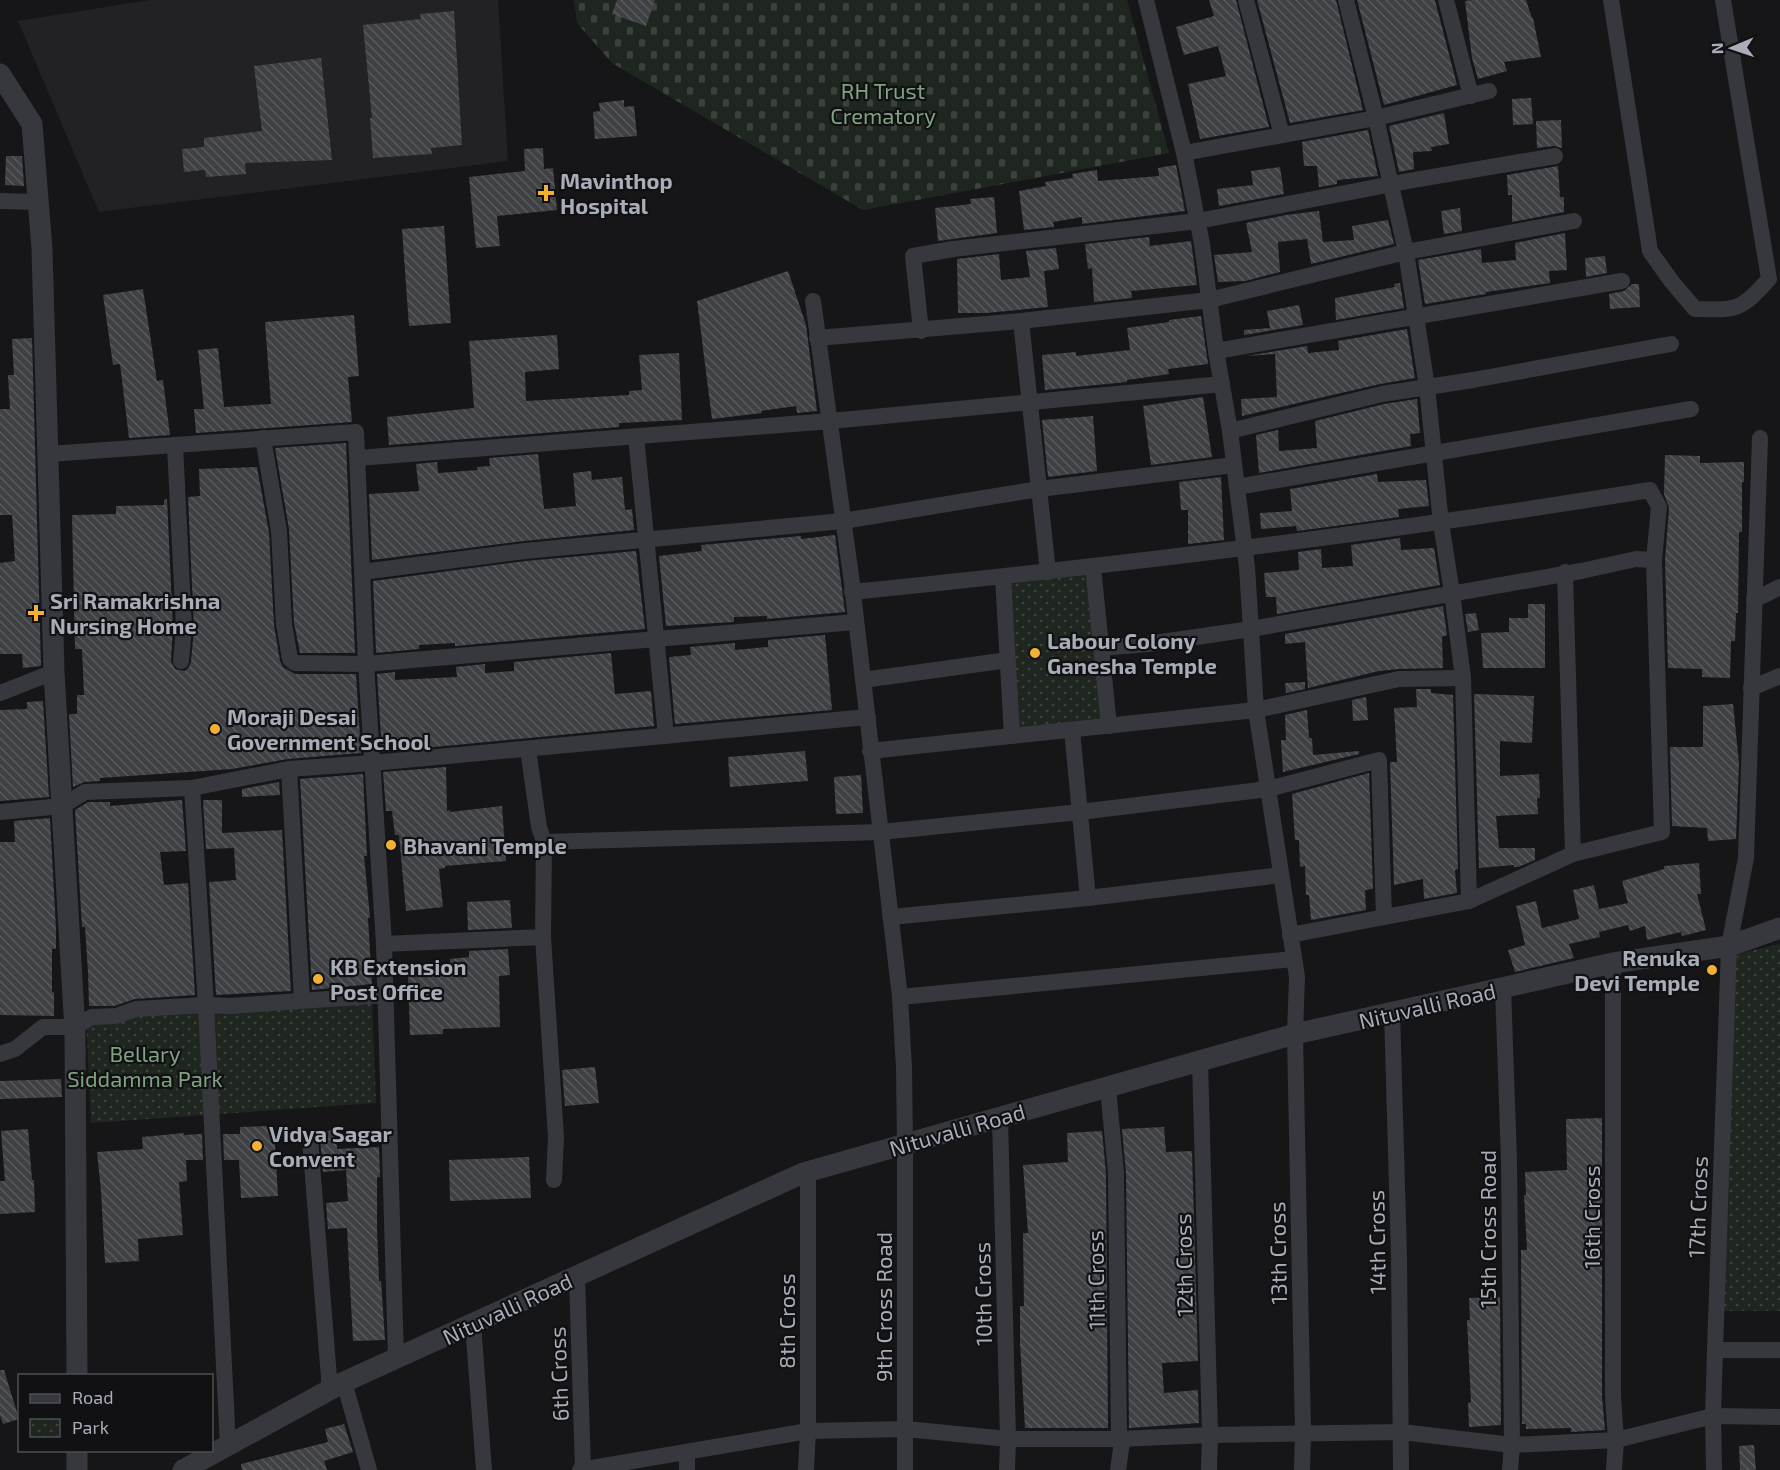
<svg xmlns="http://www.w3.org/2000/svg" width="1780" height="1470" viewBox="0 0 1780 1470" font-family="'Exo 2',sans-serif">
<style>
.built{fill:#222225}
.cemetery{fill:url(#cemetery-stones)}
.park{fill:url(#park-dots)}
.building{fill:url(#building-back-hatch)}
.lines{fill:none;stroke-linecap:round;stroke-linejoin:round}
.minor{stroke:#37383d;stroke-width:16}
.tertiary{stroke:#37383d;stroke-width:21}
.poi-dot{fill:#f2b134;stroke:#111113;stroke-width:2}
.labels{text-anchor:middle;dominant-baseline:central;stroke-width:4.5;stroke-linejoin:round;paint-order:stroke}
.park-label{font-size:22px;fill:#7fa381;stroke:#111113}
.poi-label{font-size:22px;font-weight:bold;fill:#a8adb8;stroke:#111113;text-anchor:start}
.street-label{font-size:22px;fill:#a8adb8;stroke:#111113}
</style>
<defs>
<pattern id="cemetery-stones" width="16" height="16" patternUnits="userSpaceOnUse" patternTransform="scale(1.5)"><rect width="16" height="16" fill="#1e261f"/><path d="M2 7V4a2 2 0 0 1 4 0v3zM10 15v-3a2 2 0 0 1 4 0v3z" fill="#3c433d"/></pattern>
<pattern id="park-dots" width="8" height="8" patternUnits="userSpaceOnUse" patternTransform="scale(1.5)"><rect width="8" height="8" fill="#1e261f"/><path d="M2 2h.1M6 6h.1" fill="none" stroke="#3c433d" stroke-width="1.8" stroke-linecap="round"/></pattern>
<pattern id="building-back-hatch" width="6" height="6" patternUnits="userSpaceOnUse" patternTransform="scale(1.5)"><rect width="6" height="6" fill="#404145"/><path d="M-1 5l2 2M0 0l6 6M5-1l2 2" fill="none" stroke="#595a5e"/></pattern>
</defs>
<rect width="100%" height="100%" fill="#161618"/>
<path class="built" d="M150,0H498L508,161L99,212L18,21Z"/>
<path class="cemetery" d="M574,0H1127L1169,153L863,210L612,63L577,23Z"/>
<g class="park">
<path d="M1093,567L1109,726L1012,736L1003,577Z"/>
<path d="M1780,944V1311H1718L1731,1025L1737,954Z"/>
<path d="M372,999L376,1103L91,1123L86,1015Z"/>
</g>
<g class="building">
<path d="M617,0H655L646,26L612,14Z"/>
<path d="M1209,0H1236L1269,127L1200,139L1188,84L1226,76L1218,46L1184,55L1176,27L1214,16Z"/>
<path d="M1257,0H1336L1363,110L1290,123Z"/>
<path d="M1357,0H1435L1457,85L1384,105Z"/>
<path d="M1473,0H1526L1532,18H1533L1541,57L1504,62L1507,71L1478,79L1472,58L1465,1Z"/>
<path d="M454,11L462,145L431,148L432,154L373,158L370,118H372L363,25L421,19L420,14Z"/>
<path d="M321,58L332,160L245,163L246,174L206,177L205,170L184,172L182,149L204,147V138L262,131L254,66Z"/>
<path d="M1531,98L1533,124L1513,125L1512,99Z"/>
<path d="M624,100V107L634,106L637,136L595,139L593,112L600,111L599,103Z"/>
<path d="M1444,113L1449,144L1431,147L1432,151L1413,152L1414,169L1399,172L1389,126Z"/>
<path d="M1561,120L1562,148L1554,146L1537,148L1536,121Z"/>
<path d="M1368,130L1378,176L1337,180V184L1319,187L1317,166H1304L1302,142Z"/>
<path d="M543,148L544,169L553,168L557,210L497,216L500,246L476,248L469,177L525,171L524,149Z"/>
<path d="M6,156H22L24,186L5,185Z"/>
<path d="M1176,165L1185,211L1082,224V217L1053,222L1054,227L1024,230L1019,191L1046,186L1045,182L1073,178L1072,174L1097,170L1098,181L1159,176L1158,168Z"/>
<path d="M1558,166L1560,197H1564V212L1512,222V195H1508L1507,175Z"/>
<path d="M1280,167L1284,194L1219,206L1217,189L1253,185L1251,171Z"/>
<path d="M994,197L997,233L938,241L935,208L971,204L970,199Z"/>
<path d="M1460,208L1462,231L1444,234L1441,211Z"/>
<path d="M1319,211L1323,242L1354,240L1352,226L1388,220L1394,244L1311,264L1307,239L1278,242L1280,272L1245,281L1218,282L1214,255L1252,252L1246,223L1286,215Z"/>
<path d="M444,226L451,323L409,326L402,229Z"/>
<path d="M1565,233L1567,270L1549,271L1550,283L1486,292V294L1425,304L1418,260L1481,249L1482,263L1516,260L1515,243Z"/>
<path d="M1149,237L1150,246L1191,241L1197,285L1131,291L1132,298L1094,302L1092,268L1088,269L1085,244Z"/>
<path d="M1056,248L1059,269L1044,271L1048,307L986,313H958L957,259L999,254L1001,280L1030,277L1026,251Z"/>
<path d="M1605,256L1607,273L1586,277L1585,258Z"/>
<path d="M788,271L806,325L817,411L797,413L796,406L761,411L762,413L712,419L697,301Z"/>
<path d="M1400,283L1404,308L1336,320L1335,298L1395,287L1394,284Z"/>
<path d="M1632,284H1639L1640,307L1610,309L1609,294L1624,291Z"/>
<path d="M143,289L157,381L163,380L170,435L129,438L120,364L113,365L103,295Z"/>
<path d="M1299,305L1303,325L1244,335V330L1270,328L1267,311Z"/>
<path d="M354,315L359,376L348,377L352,422L196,433L194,409H204L198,350L218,348L224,407L271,404L265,322Z"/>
<path d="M1201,316L1208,364L1168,369L1169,374L1127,380V382L1045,390L1042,355L1076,352V356L1130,350L1127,328L1169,322V320Z"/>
<path d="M1407,329L1415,378L1380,384L1242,416L1241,399L1277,397L1275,354L1246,356L1307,346L1308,353L1339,350L1338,341Z"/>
<path d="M557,335L559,369L525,372L526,401L629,395V391L642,390L639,355L679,353L682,420L619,423V427L389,445L387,417L474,408L469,341Z"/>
<path d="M32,338L41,666L23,668L22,654H0V563L15,561L12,515H0V409H10L8,375H14L12,339Z"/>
<path d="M1203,397L1212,457L1151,465L1143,406Z"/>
<path d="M1417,399L1420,433L1410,434L1411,446L1259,473L1256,435L1278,430L1279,451L1317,448L1315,421L1384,404Z"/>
<path d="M1093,416L1097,471L1048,477L1042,420Z"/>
<path d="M346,443L355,653H300L294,623L289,529L275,448Z"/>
<path d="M538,454L544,509L576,506L573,473L591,471L592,480L622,477L625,510L632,509L634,530L524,541L372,560L369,494L419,491L416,464L437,462L438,473L478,470L477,467L490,466L489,458Z"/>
<path d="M1665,455L1700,456V463L1744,462V482H1742V532H1739L1738,613H1736L1735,641H1731L1730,678L1702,677V669L1668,668L1665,560L1669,508L1664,494Z"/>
<path d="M257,467L269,532L274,625L280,661L283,667L295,674H356L361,753L288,759L232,769L100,778V781L84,782L73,787L69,714H77V695H84L82,649H75L72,515L116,514V506L164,505V500L167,499L173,628L171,661L175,669L185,671L189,667L191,662L194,628L188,497L200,496L199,469Z"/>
<path d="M1377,474L1378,482L1426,480L1429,506L1398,509L1399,517L1350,524L1297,531L1296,526L1261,529L1260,513L1292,511L1290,489Z"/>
<path d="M1221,477L1224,540L1188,544V510H1181L1179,482Z"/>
<path d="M835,535L845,612L767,619V616L734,617V622L666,626L659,556L702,551L701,545L801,536V539Z"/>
<path d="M1400,538L1401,550L1434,548L1440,585L1277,614L1276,597H1266L1264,573L1299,570L1298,552L1321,549L1322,568L1353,566L1351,545Z"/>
<path d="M636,551L645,629L455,646V643L419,645V649L376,653L373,581L526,561Z"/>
<path d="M1528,604H1545V668H1483L1481,633L1509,632V618H1528Z"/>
<path d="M1443,606L1447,635L1442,637L1443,668L1399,669L1379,671L1308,688L1305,642L1285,644V634Z"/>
<path d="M1476,613L1479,630L1468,632L1465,614Z"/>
<path d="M825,635L832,710L675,724L669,657L691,655L690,647L735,643V650L768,647V640Z"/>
<path d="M611,653L615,694L651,691L654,726L382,752L377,674L395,672V680L457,677L456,667L485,664V673L514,671V662Z"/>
<path d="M1305,682V689L1286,693L1285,683Z"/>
<path d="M1416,689H1431V693L1453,695L1458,869L1455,870L1457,893L1424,899L1423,879L1394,885L1390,762H1397L1394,708L1417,707Z"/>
<path d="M1474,694L1534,696L1532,743L1500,741V776L1539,774L1540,798H1537L1538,814L1496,816L1499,848H1535V860L1518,867H1514V865L1479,868Z"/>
<path d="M1366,697L1368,720L1353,721L1352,700Z"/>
<path d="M43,701L49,797L0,801V710L27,709V702Z"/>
<path d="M1733,704L1739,763L1736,839L1708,841L1707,828L1672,826L1670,747H1703V706Z"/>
<path d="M1307,710L1309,738H1312L1313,755L1359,751V754L1283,772L1281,740H1286L1285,715Z"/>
<path d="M805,751L808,781L730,787L728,757Z"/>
<path d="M446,767L447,811L450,810V812L502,806L506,861L445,866V868L439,869L443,907L406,911L399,835H395L392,811H386L383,772Z"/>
<path d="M1369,773L1373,889L1365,890L1366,910L1311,920L1309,895H1306L1305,866L1300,867L1299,840H1295L1292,794Z"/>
<path d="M363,774L367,856H364L370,917L368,918L372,984L312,990L300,779Z"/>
<path d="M861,775L863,813L836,814L834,777Z"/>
<path d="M279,782L280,795L242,797V789Z"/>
<path d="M182,800L186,851L160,852L164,885L188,883L195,995L135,999L114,1006H89L88,972L85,927H82L75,810L88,802H110V806Z"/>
<path d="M203,800H222V833L282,830L291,991L216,995L209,882L236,880L234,848L206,849Z"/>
<path d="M50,818L56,929V949H52V992H54V1016L0,1015V842H15L14,821Z"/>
<path d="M1699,863L1701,894H1697L1706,930L1682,936L1681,932L1647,940L1645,926L1630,931L1628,925L1599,932L1600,937L1569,944L1574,958L1515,972L1508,950L1525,945L1516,906L1536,901L1542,928L1579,919L1573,890L1594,885L1599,909L1628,903L1622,881L1664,869V866Z"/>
<path d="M510,900L512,928L468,930L467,902Z"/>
<path d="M508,949L510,975L499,976L500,1027L443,1029V1034L410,1035L408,975L451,974L450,959L469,957V951Z"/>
<path d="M595,1067L599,1103L565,1106L562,1070Z"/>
<path d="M61,1079L62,1097L0,1099V1081Z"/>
<path d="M1602,1118V1396L1605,1430L1571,1432V1428L1526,1429V1424H1522L1521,1250H1527L1524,1195H1526L1525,1172L1567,1170L1566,1119Z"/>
<path d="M274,1126L278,1196L241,1198L239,1160H224L223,1134H240V1127Z"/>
<path d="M1164,1127L1166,1152L1192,1151L1198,1361L1162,1363L1164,1393L1198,1390L1199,1423L1129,1428L1126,1173L1122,1129Z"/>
<path d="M28,1129L32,1180H34L35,1212L0,1214V1181H5L1,1131Z"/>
<path d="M336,1130L337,1149L379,1147L380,1177H377V1230L379,1281H381L385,1340L353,1341L347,1228L328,1229L326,1203L348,1201L346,1170L323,1172L320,1138L317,1132Z"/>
<path d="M1102,1131L1106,1174L1108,1428H1025L1020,1344V1306H1024L1023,1233H1028L1023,1165L1068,1162L1067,1133Z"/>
<path d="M184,1133V1135L202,1134L203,1160H186L187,1181L179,1182L183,1235L138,1239L139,1261L105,1263L101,1191L97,1152L143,1149L142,1137Z"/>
<path d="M529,1157L531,1198L450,1201L449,1160Z"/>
<path d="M1500,1297L1501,1425L1469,1427L1468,1403L1471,1402L1467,1320H1470L1469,1298Z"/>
<path d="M0,1370H4L19,1419L3,1424L0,1415Z"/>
<path d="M344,1424L353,1452L324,1461L327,1470H242L241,1464L328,1442L325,1429Z"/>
<path d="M1754,1445L1756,1470H1740L1739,1446Z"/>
</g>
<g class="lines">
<g class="minor">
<path d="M1146,0L1184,153L1202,244L1216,351L1230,431L1247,567L1256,710L1297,977L1295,1034L1303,1433L1302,1470"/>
<path d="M1246,0L1282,135"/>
<path d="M1446,0L1471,96"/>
<path d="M1611,0L1650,251L1672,282L1695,309C1737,310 1740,311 1769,279L1723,0"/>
<path d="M1184,153L1376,118L1489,91"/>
<path d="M0,201L38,202"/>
<path d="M813,301L851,576L900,997L904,1068L905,1144V1470"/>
<path d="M1021,321L1048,572"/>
<path d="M921,331L913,256L953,249L1198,221L1408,181L1555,156"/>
<path d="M817,338L1021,321L1209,300L1406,252L1574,221"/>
<path d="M1216,351L1622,281"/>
<path d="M1230,431L1382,394L1473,380L1671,344"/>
<path d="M636,437L666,736"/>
<path d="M263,438L279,531L284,624L290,659L295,663L366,664L855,622"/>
<path d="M175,445L184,628L181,661"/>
<path d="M49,454L356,432L366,664L384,944L396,1359"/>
<path d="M358,458L831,421L1222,384"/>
<path d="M1237,487L1691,409"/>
<path d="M1093,567L1109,726"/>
<path d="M362,572L525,551L843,521L1039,489L1234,465"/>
<path d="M1565,572L1573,854"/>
<path d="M1003,577L1012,736"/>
<path d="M852,592C1119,565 1385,533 1650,490L1659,507L1654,560L1662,832L1573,854L1469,901"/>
<path d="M1754,600L1780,587"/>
<path d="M1101,648L1148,644L1251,629L1581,571L1636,559L1654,560"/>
<path d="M863,680L1008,660"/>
<path d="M1751,688L1780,676"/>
<path d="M0,693L54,672"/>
<path d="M1072,730L1088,898"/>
<path d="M528,749L539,827L544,842L543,937L556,1137L554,1180"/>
<path d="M870,751L1256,710L1399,679L1463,678"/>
<path d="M289,769L302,1000"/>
<path d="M192,788L206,1005L228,1446"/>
<path d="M0,812L62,806L85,792L192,788L289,769L372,763L868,717"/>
<path d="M544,842L881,832L1080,812L1268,789L1379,760L1384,917"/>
<path d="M891,917L1088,898L1281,875"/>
<path d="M1290,935L1469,901L1463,678L1452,593L1441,523L1427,387L1406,252L1376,118L1346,0"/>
<path d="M384,944L543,937"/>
<path d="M1613,963V1396L1616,1440L1614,1470"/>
<path d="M1503,988L1509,1160L1512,1445L1510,1470"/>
<path d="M900,997L1294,959"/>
<path d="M1392,1012L1399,1256L1401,1470"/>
<path d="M0,1054L15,1049L43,1027H74L92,1017L116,1016L136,1009L206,1005L230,1006L386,995"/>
<path d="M1200,1060L1210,1435L1209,1470"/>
<path d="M1108,1088L1116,1173L1119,1439L1122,1442L1118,1470"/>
<path d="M1000,1117L1008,1439L1007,1470"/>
<path d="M310,1139L330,1390"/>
<path d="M577,1276L583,1470"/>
<path d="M473,1324L484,1470"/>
<path d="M1715,1350H1780"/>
<path d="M344,1382L369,1470"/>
<path d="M580,1470L808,1431L906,1429L1008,1439H1119L1210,1435L1402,1432L1512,1445L1616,1440L1713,1416L1780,1417"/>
<path d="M687,1470V1452"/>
<path d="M806,1470L808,1431V1171"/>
<path d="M1714,1470L1713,1416L1715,1350L1729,946L1746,858L1760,438"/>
</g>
<g class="tertiary">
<path d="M0,74L32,124L42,249L54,672L75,1031L77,1376"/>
<path d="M77,1450V1470"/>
<path d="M183,1470L344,1382L803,1173L1295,1034L1613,963L1729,946L1780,928"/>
</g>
</g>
<g class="poi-dot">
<path d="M543 184h6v6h6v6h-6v6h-6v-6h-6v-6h6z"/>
<path d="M33 604h6v6h6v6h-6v6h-6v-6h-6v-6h6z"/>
<circle cx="1035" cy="653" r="6"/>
<circle cx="215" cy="729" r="6"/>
<circle cx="391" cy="845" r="6"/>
<circle cx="1712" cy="970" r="6"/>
<circle cx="318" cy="979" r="6"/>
<circle cx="257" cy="1146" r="6"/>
</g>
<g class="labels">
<g class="park-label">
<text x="883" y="90">RH Trust<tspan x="883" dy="25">Crematory</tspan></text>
<text x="145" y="1053">Bellary<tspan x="145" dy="25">Siddamma Park</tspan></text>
</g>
<g class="poi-label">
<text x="560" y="180">Mavinthop<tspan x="560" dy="25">Hospital</tspan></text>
<text x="50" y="600">Sri Ramakrishna<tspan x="50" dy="25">Nursing Home</tspan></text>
<text x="1047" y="640">Labour Colony<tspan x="1047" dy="25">Ganesha Temple</tspan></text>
<text x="227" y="716">Moraji Desai<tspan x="227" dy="25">Government School</tspan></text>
<text x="403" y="845">Bhavani Temple</text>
<text x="1700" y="957" text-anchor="end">Renuka<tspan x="1700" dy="25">Devi Temple</tspan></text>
<text x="330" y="966">KB Extension<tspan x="330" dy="25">Post Office</tspan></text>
<text x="269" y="1133">Vidya Sagar<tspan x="269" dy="25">Convent</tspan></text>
</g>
<g class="street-label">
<text transform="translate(1427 1005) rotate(-13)">Nituvalli Road</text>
<text transform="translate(957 1129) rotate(-16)">Nituvalli Road</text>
<text transform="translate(1697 1207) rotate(-88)">17th Cross</text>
<text transform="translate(1591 1217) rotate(-90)">16th Cross</text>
<text transform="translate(1487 1229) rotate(-90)">15th Cross Road</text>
<text transform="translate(1376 1242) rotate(-91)">14th Cross</text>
<text transform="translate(1277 1253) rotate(-91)">13th Cross</text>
<text transform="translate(1183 1265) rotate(-91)">12th Cross</text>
<text transform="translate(1095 1280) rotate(-91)">11th Cross</text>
<text transform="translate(982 1294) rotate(-91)">10th Cross</text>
<text transform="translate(883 1307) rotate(-90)">9th Cross Road</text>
<text transform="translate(507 1308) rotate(-25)">Nituvalli Road</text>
<text transform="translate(786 1321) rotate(-90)">8th Cross</text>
<text transform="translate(558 1374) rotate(-92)">6th Cross</text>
</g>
</g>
<rect x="18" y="1374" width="195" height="78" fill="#111113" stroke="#4d4f55" stroke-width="1.5"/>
<rect x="30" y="1394" width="30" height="9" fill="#37383d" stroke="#4d4f55" stroke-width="1.5"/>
<text x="72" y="1404" font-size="18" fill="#a8adb8">Road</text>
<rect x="30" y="1419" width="30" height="18" fill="url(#park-dots)" stroke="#4d4f55" stroke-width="1.5"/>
<text x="72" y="1434" font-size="18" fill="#a8adb8">Park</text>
<g transform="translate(1732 48) rotate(268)" stroke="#111113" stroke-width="4.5" paint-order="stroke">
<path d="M0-4.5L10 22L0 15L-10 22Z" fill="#a8adb8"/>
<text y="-9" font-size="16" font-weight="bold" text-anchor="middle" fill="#a8adb8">N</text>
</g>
</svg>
